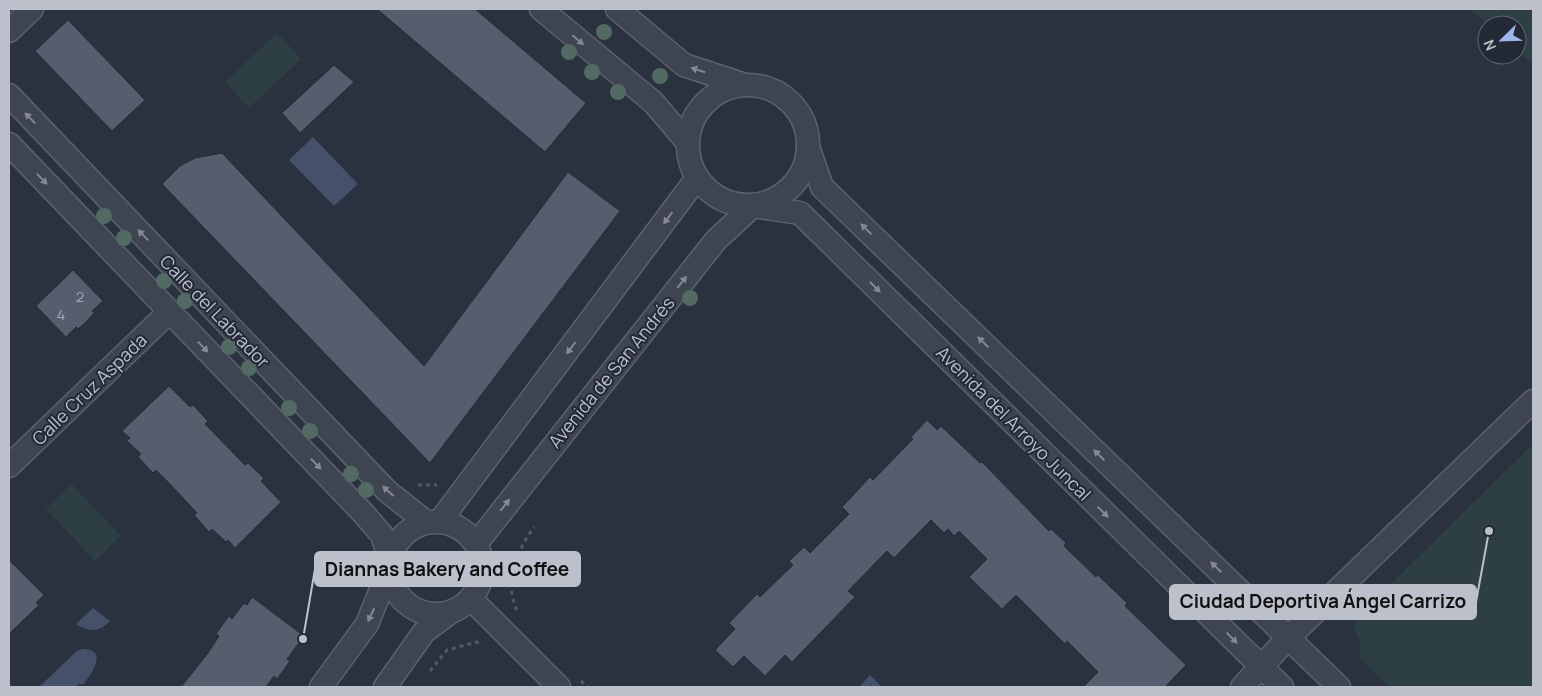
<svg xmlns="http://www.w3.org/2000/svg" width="1542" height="696" viewBox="0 0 1542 696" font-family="Manrope,sans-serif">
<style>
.green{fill:#2d3f42}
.water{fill:#445168}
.building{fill:#565e6d;stroke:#252b37}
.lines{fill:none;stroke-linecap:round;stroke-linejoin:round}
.street-casing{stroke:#5c626d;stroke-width:25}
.path{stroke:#4c5c60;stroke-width:3;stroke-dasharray:4 4;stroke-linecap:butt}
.street{stroke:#3e4450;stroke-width:22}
.tree{fill:#536a63}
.oneway{fill:#838893}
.labels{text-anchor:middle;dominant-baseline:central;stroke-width:4;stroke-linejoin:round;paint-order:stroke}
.number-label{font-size:15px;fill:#a2a8b3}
.street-label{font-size:18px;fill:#bbc0ca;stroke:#232935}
.leader{fill:none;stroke:#bbc0ca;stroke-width:2}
.callout-dot{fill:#bbc0ca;stroke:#232935;stroke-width:2}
.callout{fill:#bbc0ca;stroke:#bbc0ca;stroke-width:2}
.callout-label{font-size:19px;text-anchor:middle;font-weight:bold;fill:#111}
</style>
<rect width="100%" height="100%" fill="#2a3240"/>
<g class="green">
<path d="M1470,9H1533V64L1517,50V25H1489Z"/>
<path d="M277,33L301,59L249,108L225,82Z"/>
<path d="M1533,444V687H1389L1360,658V641L1354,629L1356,618Z"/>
<path d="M71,484L121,536L95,561L46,509Z"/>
</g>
<g class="water">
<path d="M313,137L358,184L334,206L289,160Z"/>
<path d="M93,608L110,621C99,633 89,632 76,624Z"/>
<path d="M82,649C109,649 92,673 84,684H79L76,687H39L77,651Z"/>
<path d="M870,675L882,687H859Z"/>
</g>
<g class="building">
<path d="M377,9H475L586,103L545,152Z"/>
<path d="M68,20L145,100L112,131L35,51Z"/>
<path d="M334,65L354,82L300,133L282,113Z"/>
<path d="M222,153L424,366L568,172L620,211L430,463L162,184L180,166L195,158Z"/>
<path d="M73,270L103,301L92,311L94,313L86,322L78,329L76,327L66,337L36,306Z"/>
<path d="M169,386L190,407L193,405L208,421L205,424L245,465L248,463L264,478L261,481L281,502L235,548L228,540L226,542L212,529L209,532L194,515L197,513L170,484L156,470L153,473L138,457L141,454L127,441L130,438L122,431Z"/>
<path d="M927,420L937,430L941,426L980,463L982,462L1049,531L1051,529L1066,543L1064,546L1096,577L1098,575L1127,603L1125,606L1186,665L1165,687H1083L1098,672L1067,641L1065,644L1016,595L1002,609L969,577L987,559L959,531L954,536L948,529L944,533L931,520L894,558L887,551L848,591L855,597L792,662L785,655L765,676L744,656L733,667L715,650L735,629L729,623L757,594L760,597L793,565L789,561L804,547L810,553L849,514L842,507L870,477L873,480L913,439L911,437Z"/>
<path d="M9,560L44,595L36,603L39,605L9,634Z"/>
<path d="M252,597L304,636L287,659L290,661L277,679L274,676L266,687H181L208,653L219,636L216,634L229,616L232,619L244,603L247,605Z"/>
</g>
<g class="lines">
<defs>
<g id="street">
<path d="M541,9L653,102L687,142"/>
<path d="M617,9L684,65L745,85"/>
<path d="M9,31L32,9"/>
<circle cx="748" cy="145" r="60"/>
<path d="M9,95L387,491L426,522"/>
<path d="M9,144L364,514L382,535L390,560"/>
<path d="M808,147L822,187L1339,687"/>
<path d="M9,466L169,312"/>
<path d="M440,521L697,178"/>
<circle cx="436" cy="568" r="46"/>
<path d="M476,544L716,240L753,206L800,213L1282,687"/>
<path d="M471,599L559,687"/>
<path d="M321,687L367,624L389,570"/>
<path d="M385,687L424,632L451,612"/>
<path d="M1242,687L1289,637L1533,401"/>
</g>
</defs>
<use href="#street" class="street-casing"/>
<g class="path">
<path d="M418,485H437"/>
<path d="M517,610C503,583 518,549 534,527"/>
<path d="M430,671L447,650L477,642L482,646"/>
<path d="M581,681L588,687"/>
</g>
<use href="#street" class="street"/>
</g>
<g class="tree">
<circle cx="604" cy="32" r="8"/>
<circle cx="569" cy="52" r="8"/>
<circle cx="592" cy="72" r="8"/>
<circle cx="660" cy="76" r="8"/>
<circle cx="618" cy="92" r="8"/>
<circle cx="104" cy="216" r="8"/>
<circle cx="124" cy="238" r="8"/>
<circle cx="164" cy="281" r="8"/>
<circle cx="690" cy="298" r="8"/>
<circle cx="185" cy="301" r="8"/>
<circle cx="229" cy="347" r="8"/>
<circle cx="249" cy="368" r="8"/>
<circle cx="289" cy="408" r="8"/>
<circle cx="310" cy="431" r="8"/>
<circle cx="351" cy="474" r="8"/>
<circle cx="366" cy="490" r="8"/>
</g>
<defs><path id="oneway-solid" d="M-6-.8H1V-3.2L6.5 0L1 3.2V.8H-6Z" transform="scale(1.25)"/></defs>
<g class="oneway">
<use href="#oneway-solid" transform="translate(578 40) rotate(40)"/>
<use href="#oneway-solid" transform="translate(698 70) rotate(-162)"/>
<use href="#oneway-solid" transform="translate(30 118) rotate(-134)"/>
<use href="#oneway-solid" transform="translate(42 179) rotate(46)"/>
<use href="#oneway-solid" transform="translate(668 218) rotate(127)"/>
<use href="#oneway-solid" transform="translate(866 229) rotate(-136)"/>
<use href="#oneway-solid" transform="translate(143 235) rotate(-134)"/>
<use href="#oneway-solid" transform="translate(682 282) rotate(-51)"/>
<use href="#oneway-solid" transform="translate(875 287) rotate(45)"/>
<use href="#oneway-solid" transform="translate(983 342) rotate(-136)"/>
<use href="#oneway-solid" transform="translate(203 347) rotate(46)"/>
<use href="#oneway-solid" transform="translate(571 348) rotate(127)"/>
<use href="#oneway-solid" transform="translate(1099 455) rotate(-136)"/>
<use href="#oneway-solid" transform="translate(316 464) rotate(46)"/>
<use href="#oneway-solid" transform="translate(388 491) rotate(-138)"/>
<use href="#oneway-solid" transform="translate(505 505) rotate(-52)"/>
<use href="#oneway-solid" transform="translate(1103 512) rotate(45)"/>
<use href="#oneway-solid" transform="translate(1216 567) rotate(-136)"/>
<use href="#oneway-solid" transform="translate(371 615) rotate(115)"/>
<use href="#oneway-solid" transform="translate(1232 638) rotate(45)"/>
</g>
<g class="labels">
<g class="number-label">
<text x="80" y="296">2</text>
<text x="61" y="314">4</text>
</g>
<g class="street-label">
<text transform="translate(215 311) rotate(46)">Calle del Labrador</text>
<text transform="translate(611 372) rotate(-51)">Avenida de San Andrés</text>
<text transform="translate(89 389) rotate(-44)">Calle Cruz Aspada</text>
<text transform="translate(1014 423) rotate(45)">Avenida del Arroyo Juncal</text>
</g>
</g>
<path class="leader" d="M303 639L315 569M1489 531L1476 602"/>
<g class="callout-dot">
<circle cx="303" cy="639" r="5"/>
<circle cx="1489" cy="531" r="5"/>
</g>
<g class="callout">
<rect x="315" y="552" width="265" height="34" rx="5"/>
<rect x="1170" y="585" width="306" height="34" rx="5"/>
</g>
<g class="callout-label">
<text x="447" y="576">Diannas Bakery and Coffee</text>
<text x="1323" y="608">Ciudad Deportiva Ángel Carrizo</text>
</g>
<rect width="1542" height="696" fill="none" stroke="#bbc0ca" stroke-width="20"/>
<g transform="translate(1502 40) rotate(247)"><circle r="24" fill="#232935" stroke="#606571"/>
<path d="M0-4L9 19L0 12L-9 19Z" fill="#9eb7ec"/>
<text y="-8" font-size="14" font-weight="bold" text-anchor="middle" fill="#bbc0ca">N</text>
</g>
</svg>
